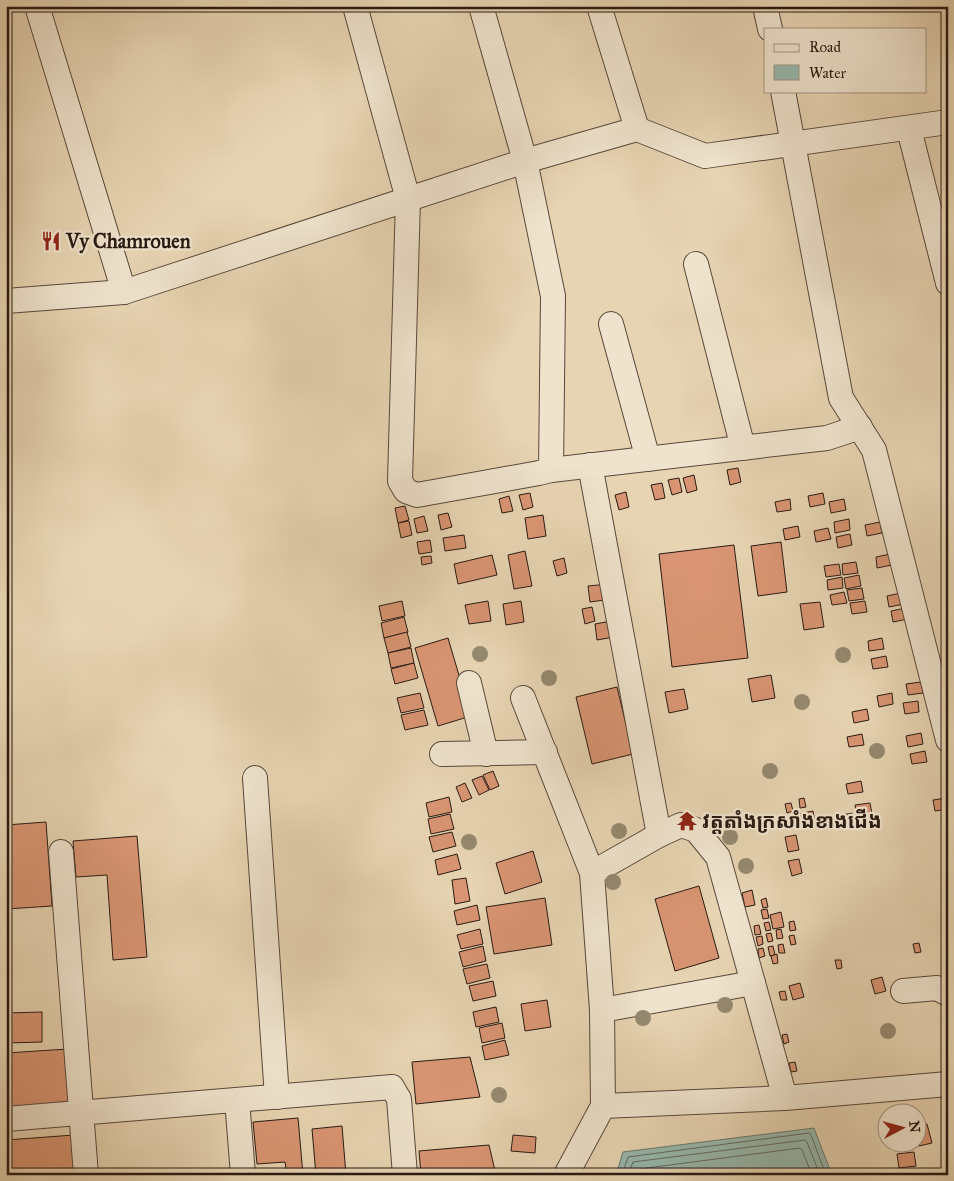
<svg xmlns="http://www.w3.org/2000/svg" width="954" height="1181" viewBox="0 0 954 1181" font-family="'IM FELL Great Primer','Noto Sans Khmer',serif">
<style>
.water{fill:#97b8ad;stroke:#6b796f}
.lines{fill:none;stroke-linecap:round;stroke-linejoin:round}
.shore{stroke:#606960;stroke-width:1}
.building{fill:#d99573;stroke:#291a13}
.minor-casing{stroke:#58483b;stroke-width:26}
.minor{stroke:#efe3cd;stroke-width:24}
.tree{fill:#95896f}
.labels{text-anchor:middle;dominant-baseline:central;stroke-width:4.5;stroke-linejoin:round;paint-order:stroke}
.poi-label{font-size:20px;font-weight:bold;fill:#291a13;stroke:#efe3cd;text-anchor:start}
</style>
<rect width="100%" height="100%" fill="#e7d4b2"/>
<filter id="stains"><feTurbulence type="fractalNoise" baseFrequency=".004" numOctaves="4"/><feColorMatrix values="0 0 0 0 .2 0 0 0 0 .09 0 0 0 0 .02 0 0 0 .5 -.17"/></filter>
<radialGradient id="worn" r=".72"><stop offset=".6" stop-color="#630" stop-opacity="0"/><stop offset="1" stop-color="#630" stop-opacity=".3"/></radialGradient>
<path class="water" d="M814,1128L832,1175H616L623,1152Z"/>
<g class="lines">
<g class="shore">
<path d="M622,1175L628,1157L809,1133L811,1135L826,1175"/>
<path d="M628,1175L633,1162L805,1140L807,1142L820,1175"/>
<path d="M636,1175L639,1169L800,1148L802,1150L812,1175"/>
</g>
</g>
<g class="building">
<path d="M738,468L741,482L730,485L727,470Z"/>
<path d="M694,475L697,490L687,493L683,478Z"/>
<path d="M679,478L682,492L672,495L668,480Z"/>
<path d="M662,483L665,498L655,500L651,485Z"/>
<path d="M626,492L629,507L619,510L615,495Z"/>
<path d="M530,493L533,507L523,510L519,495Z"/>
<path d="M823,493L825,504L810,507L808,496Z"/>
<path d="M509,496L513,511L502,513L499,499Z"/>
<path d="M790,499L791,510L777,512L775,502Z"/>
<path d="M844,499L846,510L831,513L829,502Z"/>
<path d="M405,506L409,520L398,523L395,508Z"/>
<path d="M448,513L452,527L441,530L438,515Z"/>
<path d="M543,515L546,536L528,539L525,518Z"/>
<path d="M424,516L428,531L417,533L414,519Z"/>
<path d="M849,519L850,530L835,533L834,522Z"/>
<path d="M409,521L412,535L401,538L398,523Z"/>
<path d="M880,522L882,533L867,536L865,525Z"/>
<path d="M798,526L800,537L785,540L783,529Z"/>
<path d="M828,528L831,539L816,542L814,531Z"/>
<path d="M850,534L852,545L838,548L836,537Z"/>
<path d="M464,535L466,548L445,551L443,538Z"/>
<path d="M430,540L432,552L419,554L417,542Z"/>
<path d="M781,542L787,592L758,596L751,546Z"/>
<path d="M734,545L748,658L672,667L659,554Z"/>
<path d="M525,551L532,586L514,589L508,555Z"/>
<path d="M890,554L892,565L877,568L876,557Z"/>
<path d="M492,555L497,575L458,584L454,564Z"/>
<path d="M431,556L432,563L422,565L421,557Z"/>
<path d="M564,558L567,573L557,576L553,561Z"/>
<path d="M856,562L858,573L843,575L842,564Z"/>
<path d="M839,564L841,575L826,577L824,566Z"/>
<path d="M859,575L861,586L846,589L844,578Z"/>
<path d="M842,577L843,588L828,590L827,580Z"/>
<path d="M609,584L611,599L590,602L588,586Z"/>
<path d="M862,588L864,599L849,601L847,590Z"/>
<path d="M844,592L847,603L832,605L830,595Z"/>
<path d="M901,593L904,604L889,607L887,596Z"/>
<path d="M402,601L405,616L382,621L379,606Z"/>
<path d="M488,601L491,621L469,624L465,605Z"/>
<path d="M521,601L524,622L506,625L503,604Z"/>
<path d="M865,601L867,612L852,614L850,603Z"/>
<path d="M820,602L824,627L804,630L800,604Z"/>
<path d="M592,607L595,621L585,624L582,609Z"/>
<path d="M906,608L908,619L893,622L891,611Z"/>
<path d="M404,617L408,632L384,638L381,623Z"/>
<path d="M617,620L620,636L597,640L595,624Z"/>
<path d="M407,632L411,647L388,653L384,638Z"/>
<path d="M448,638L471,716L438,726L415,648Z"/>
<path d="M882,638L884,649L869,651L868,641Z"/>
<path d="M411,648L414,663L391,668L388,653Z"/>
<path d="M886,656L888,667L873,669L871,659Z"/>
<path d="M414,663L418,678L395,684L391,669Z"/>
<path d="M771,675L775,698L752,702L748,679Z"/>
<path d="M921,682L923,693L908,695L906,684Z"/>
<path d="M617,687L633,754L592,764L576,697Z"/>
<path d="M684,689L688,709L669,713L665,692Z"/>
<path d="M420,693L424,708L401,713L397,698Z"/>
<path d="M892,693L893,704L879,707L877,696Z"/>
<path d="M918,701L919,712L905,714L903,703Z"/>
<path d="M867,709L869,720L854,723L852,712Z"/>
<path d="M424,710L428,725L405,730L401,715Z"/>
<path d="M921,733L923,744L908,747L906,736Z"/>
<path d="M862,734L864,745L849,747L847,737Z"/>
<path d="M925,751L927,762L912,764L910,754Z"/>
<path d="M493,771L499,786L490,790L483,775Z"/>
<path d="M482,776L489,790L479,795L472,780Z"/>
<path d="M861,781L863,792L848,794L846,784Z"/>
<path d="M465,783L472,798L462,802L456,787Z"/>
<path d="M449,797L452,812L429,817L426,803Z"/>
<path d="M804,798L806,807L800,808L799,799Z"/>
<path d="M947,798L948,809L935,811L933,800Z"/>
<path d="M791,803L793,811L787,813L785,804Z"/>
<path d="M870,803L872,814L857,816L855,805Z"/>
<path d="M813,811L815,822L800,825L798,814Z"/>
<path d="M852,813L854,824L839,827L837,816Z"/>
<path d="M450,814L454,829L431,834L428,819Z"/>
<path d="M46,822L52,906L6,909V825Z"/>
<path d="M452,832L456,846L433,852L429,837Z"/>
<path d="M796,835L799,850L788,852L785,837Z"/>
<path d="M137,836L147,957L113,960L107,875L76,877L73,841Z"/>
<path d="M533,851L542,882L505,894L496,863Z"/>
<path d="M457,854L461,869L438,875L435,860Z"/>
<path d="M799,859L802,873L792,876L788,861Z"/>
<path d="M466,878L470,901L455,904L452,880Z"/>
<path d="M699,886L719,958L675,971L655,899Z"/>
<path d="M752,890L755,905L745,907L742,893Z"/>
<path d="M545,898L552,945L494,954L486,907Z"/>
<path d="M766,898L768,907L763,908L761,900Z"/>
<path d="M477,905L480,920L457,925L454,911Z"/>
<path d="M767,909L769,918L763,919L761,910Z"/>
<path d="M781,912L784,927L773,929L770,915Z"/>
<path d="M794,921L796,930L790,931L789,922Z"/>
<path d="M769,922L771,930L766,931L764,923Z"/>
<path d="M759,925L761,934L755,935L754,926Z"/>
<path d="M480,929L483,944L461,949L457,935Z"/>
<path d="M781,929L783,938L777,939L776,930Z"/>
<path d="M771,933L773,941L768,942L766,934Z"/>
<path d="M794,935L796,944L791,945L789,936Z"/>
<path d="M762,936L763,944L758,946L756,937Z"/>
<path d="M919,943L921,952L915,953L913,944Z"/>
<path d="M783,944L785,953H779L778,945Z"/>
<path d="M483,946L486,961L463,967L459,952Z"/>
<path d="M773,946L775,955L770,956L768,947Z"/>
<path d="M763,948L765,956L759,958L758,949Z"/>
<path d="M777,954L778,963L773,964L771,956Z"/>
<path d="M835,960H841L842,968L837,969Z"/>
<path d="M487,964L490,978L467,984L463,969Z"/>
<path d="M882,977L886,991L875,994L871,980Z"/>
<path d="M493,981L496,996L473,1001L469,986Z"/>
<path d="M800,983L804,997L793,1000L789,986Z"/>
<path d="M785,991L787,1000H781L779,992Z"/>
<path d="M547,1000L551,1027L525,1031L521,1004Z"/>
<path d="M496,1007L499,1022L476,1027L473,1012Z"/>
<path d="M42,1012V1042L6,1043V1013Z"/>
<path d="M502,1023L505,1038L482,1043L479,1028Z"/>
<path d="M787,1034L789,1042L784,1044L782,1035Z"/>
<path d="M505,1040L509,1055L485,1060L482,1046Z"/>
<path d="M68,1049L72,1109L6,1114V1053Z"/>
<path d="M470,1057L480,1097L416,1104L412,1062Z"/>
<path d="M795,1062L797,1071L791,1072L789,1063Z"/>
<path d="M298,1118L303,1175H287L285,1162L257,1164L253,1122Z"/>
<path d="M927,1124L932,1143L919,1146L916,1127Z"/>
<path d="M342,1126L346,1175H316L312,1129Z"/>
<path d="M74,1135L77,1175H6V1140Z"/>
<path d="M513,1135L536,1137L535,1153L511,1151Z"/>
<path d="M489,1145L496,1175H421L419,1151Z"/>
<path d="M914,1152L916,1166L899,1168L897,1154Z"/>
</g>
<g class="lines">
<defs>
<g id="minor">
<path d="M37,6L124,292"/>
<path d="M355,6L408,199L400,481L406,491L417,495L539,473L551,470L553,296L525,161L481,6"/>
<path d="M599,6L637,129"/>
<path d="M765,6L770,29"/>
<path d="M783,91L841,398L874,450L948,740"/>
<path d="M909,129L948,283"/>
<path d="M696,264L743,448"/>
<path d="M6,301L124,292L525,161L637,129L705,156L948,122"/>
<path d="M611,324L648,459"/>
<path d="M590,465L659,835"/>
<path d="M551,470L827,438L860,427"/>
<path d="M469,683L486,754"/>
<path d="M523,698L592,873L602,1010L603,1106"/>
<path d="M442,754L545,752"/>
<path d="M255,778L277,1097"/>
<path d="M61,852L86,1175"/>
<path d="M592,873L659,835L681,825L696,830L718,857L785,1098"/>
<path d="M903,991L937,988L948,994"/>
<path d="M602,1010L753,983"/>
<path d="M237,1100L243,1175"/>
<path d="M6,1119L392,1087L399,1099L405,1175"/>
<path d="M566,1175L603,1106L785,1098L948,1084"/>
</g>
</defs>
<use href="#minor" class="minor-casing"/>
<use href="#minor" class="minor"/>
</g>
<g class="tree">
<circle cx="480" cy="654" r="8"/>
<circle cx="843" cy="655" r="8"/>
<circle cx="549" cy="678" r="8"/>
<circle cx="802" cy="702" r="8"/>
<circle cx="877" cy="751" r="8"/>
<circle cx="770" cy="771" r="8"/>
<circle cx="619" cy="831" r="8"/>
<circle cx="730" cy="837" r="8"/>
<circle cx="469" cy="842" r="8"/>
<circle cx="746" cy="866" r="8"/>
<circle cx="613" cy="882" r="8"/>
<circle cx="725" cy="1005" r="8"/>
<circle cx="643" cy="1018" r="8"/>
<circle cx="888" cy="1031" r="8"/>
<circle cx="499" cy="1095" r="8"/>
</g>
<defs>
<symbol id="restaurant-bare" viewBox="-9 -9 18 18"><path d="M-5-6h1v4h1v-4h1v4h1v-4h1v5L-1.5 .5V6h-2V.5L-5-1ZM5-6V6H3V1.5H1.5Q1.5-4 5-6Z" fill="#8f2418" stroke="#efe3cd" stroke-width="2.5" paint-order="stroke"/></symbol>
<symbol id="temple-bare" viewBox="-9 -9 18 18"><path d="M0-6L5-2H3V0L6.5 2.5H4V6H1.5V3h-3V6H-4V2.5H-6.5L-3 0V-2H-5Z" fill="#8f2418" stroke="#efe3cd" stroke-width="2.5" paint-order="stroke"/></symbol>
</defs>
<g fill-rule="evenodd">
<use href="#restaurant-bare" x="37" y="227" width="28" height="28"/>
<use href="#temple-bare" x="673" y="807" width="28" height="28"/>
</g>
<g class="labels">
<g class="poi-label">
<text x="66" y="241">Vy Chamrouen</text>
<text x="702" y="821">វត្តតាំងក្រសាំងខាងជើង</text>
</g>
</g>
<rect width="954" height="1181" fill="none" stroke="#e7d4b2" stroke-width="25"/>
<rect x="8" y="8" width="939" height="1166" fill="none" stroke="#291a13" stroke-width="2.5"/>
<rect x="12" y="12" width="929" height="1156" fill="none" stroke="#291a13"/>
<rect x="764" y="28" width="162" height="65" fill="#efe3cd" stroke="#a09383"/>
<rect x="774" y="44" width="25" height="8" fill="#efe3cd" stroke="#a09383"/>
<text x="809" y="52" font-size="15" fill="#291a13">Road</text>
<rect x="774" y="65" width="25" height="15" fill="#97b8ad" stroke="#a09383"/>
<text x="809" y="78" font-size="15" fill="#291a13">Water</text>
<g transform="translate(902 1128) rotate(84)"><circle r="24" fill="#efe3cd" stroke="#a09383"/>
<path d="M0-4L9 19L0 12L-9 19Z" fill="#8f2418"/>
<text y="-8" font-size="14" font-weight="bold" text-anchor="middle" fill="#291a13">N</text>
</g>
<rect width="100%" height="100%" filter="url(#stains)"/>
<rect width="100%" height="100%" fill="url(#worn)"/>
</svg>
